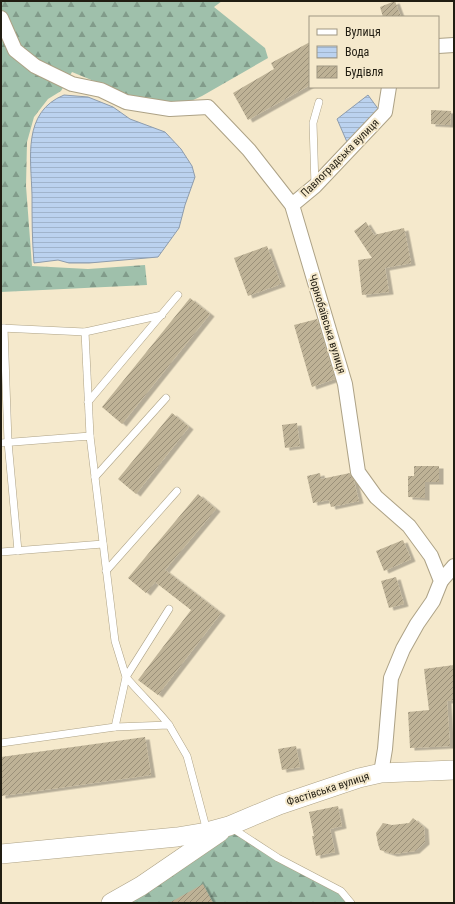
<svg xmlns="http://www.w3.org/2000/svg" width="455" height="904" viewBox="0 0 455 904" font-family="'Roboto Condensed',sans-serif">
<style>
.forest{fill:url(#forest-firs)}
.water{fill:url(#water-rules);stroke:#8d9cad}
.building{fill:url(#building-hatch);filter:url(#shadow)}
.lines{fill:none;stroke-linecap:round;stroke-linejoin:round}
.service-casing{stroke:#ada286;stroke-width:8}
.minor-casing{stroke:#ada286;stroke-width:16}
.secondary-casing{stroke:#ada286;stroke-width:20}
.service{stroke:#fff;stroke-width:7}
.minor{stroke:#fff;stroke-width:14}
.secondary{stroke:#fff;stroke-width:19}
.labels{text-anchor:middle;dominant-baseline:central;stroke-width:4;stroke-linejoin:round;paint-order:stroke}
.street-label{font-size:11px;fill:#211d12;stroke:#f5e9cc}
</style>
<defs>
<pattern id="forest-firs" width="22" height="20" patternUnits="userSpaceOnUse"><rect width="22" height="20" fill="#9fc0ab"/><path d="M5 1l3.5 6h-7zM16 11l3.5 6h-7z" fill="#819b8a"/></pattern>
<pattern id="water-rules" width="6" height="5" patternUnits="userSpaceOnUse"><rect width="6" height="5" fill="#bbd2ef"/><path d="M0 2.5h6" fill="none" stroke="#a0b4cc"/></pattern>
<pattern id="building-hatch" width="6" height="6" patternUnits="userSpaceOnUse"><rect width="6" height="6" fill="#beb296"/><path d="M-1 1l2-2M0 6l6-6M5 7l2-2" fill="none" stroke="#9a9079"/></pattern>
<filter id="shadow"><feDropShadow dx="4.5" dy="2.5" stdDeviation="0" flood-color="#0004"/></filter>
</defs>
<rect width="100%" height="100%" fill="#f5e9cc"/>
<g class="forest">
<path d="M1,1H222L214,7L265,48L268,58L202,96L191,101L172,104L130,96L72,72L61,91L48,99L34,117L27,142L26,186L32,266L88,269L145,265L147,285L1,292Z"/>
<path d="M230,826L278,857L342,891L352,903H113Z"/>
</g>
<g class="water">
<path d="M64,95L88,97L113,107L130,119L165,132L181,149L192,166L195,177L185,205L179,228L158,257L89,263H69L58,260L34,263C32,240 32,218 32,195C31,158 22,112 64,95Z"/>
<path d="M368,95L379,110L347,142L337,119Z"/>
</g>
<g class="building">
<path d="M395,1L401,17H383L380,7Z"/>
<path d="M310,42V85L248,120L233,93L274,69L271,63Z"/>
<path d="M431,110L451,111L450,125L431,124Z"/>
<path d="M366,222L374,235L404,228L411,263L385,268L389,292L362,295L358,260L372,258L354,231Z"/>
<path d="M267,246L281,284L248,296L234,258Z"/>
<path d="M190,298L210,314L122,424L102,407Z"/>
<path d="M317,319L335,379L312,387L294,325Z"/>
<path d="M172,413L189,427L136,494L118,479Z"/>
<path d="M297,423L300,446L285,448L282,425Z"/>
<path d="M414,466H439V482H425V498L408,497V476H414Z"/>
<path d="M320,473L321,479L350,473L354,481L359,501L331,507L329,500L313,503L307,476Z"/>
<path d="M198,494L216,509L165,570L221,613L158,695L138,680L191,610L155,582L146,593L128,578Z"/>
<path d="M403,540L411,559L384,571L376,551Z"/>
<path d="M396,577L404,604L389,608L381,581Z"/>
<path d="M454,665V700L447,701L450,746L410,748L408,712L429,710L424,669Z"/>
<path d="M145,737L151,775L1,796V757Z"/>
<path d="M296,746L300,767L282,770L278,749Z"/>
<path d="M338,806L342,826L330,829L335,852L316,856L312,836H314L309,812Z"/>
<path d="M413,818L424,827L425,842L415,851L393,854L380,850L378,844L376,833L383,823L392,825L409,823Z"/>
<path d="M203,884L213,903H169Z"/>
</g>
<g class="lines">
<defs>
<g id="service">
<path d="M315,186L313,123L319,102"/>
<path d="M1,328L85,332L162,315"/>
<path d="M4,328L8,442L18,551"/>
<path d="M85,332L90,436"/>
<path d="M88,402L178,295"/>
<path d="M1,443L90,436L115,641L126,677L115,727L1,743"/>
<path d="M95,477L166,398"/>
<path d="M1,552L103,544"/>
<path d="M106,571L177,491"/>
<path d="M169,725C156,708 140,694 126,677L169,609"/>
<path d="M115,727L169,725L187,756L207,831"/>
<path d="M232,828L278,858L341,891L351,903"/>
</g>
<g id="minor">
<path d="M1,18L15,50L35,66L72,84L101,90L126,102L170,109L208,107L249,150L292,205L345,384L358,472L376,497L409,526L431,556L441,581L433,601L417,624L403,649L391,678L385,749L381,773"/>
<path d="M438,46L454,45"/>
<path d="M292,205L315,186L385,112L389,87"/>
<path d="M441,581L454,566"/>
</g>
<g id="secondary">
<path d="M1,854L177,837L207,832L229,826L279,805L359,778L381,773L454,770"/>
<path d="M111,903L141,886L220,832"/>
</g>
</defs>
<use href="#service" class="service-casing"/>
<use href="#minor" class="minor-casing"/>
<use href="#secondary" class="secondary-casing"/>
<use href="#service" class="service"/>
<use href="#minor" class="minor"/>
<use href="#secondary" class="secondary"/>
</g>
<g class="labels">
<g class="street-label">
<text transform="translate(340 158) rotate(-45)">Павлоградська вулиця</text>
<text transform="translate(327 324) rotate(73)">Чорнобаївська вулиця</text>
<text transform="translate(328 789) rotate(-18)">Фастівська вулиця</text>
</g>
</g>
<rect width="455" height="904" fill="none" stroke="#211d12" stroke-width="4"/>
<rect x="309" y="16" width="130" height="72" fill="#f5e9cc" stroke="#a09782"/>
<rect x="317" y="29" width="20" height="6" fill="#ffffff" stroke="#a09782"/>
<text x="345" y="36" font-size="12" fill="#211d12">Вулиця</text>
<rect x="317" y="46" width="20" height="12" fill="url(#water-rules)" stroke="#a09782"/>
<text x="345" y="56" font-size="12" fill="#211d12">Вода</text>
<rect x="317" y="66" width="20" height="12" fill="url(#building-hatch)" stroke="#a09782"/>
<text x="345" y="76" font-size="12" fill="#211d12">Будівля</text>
</svg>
